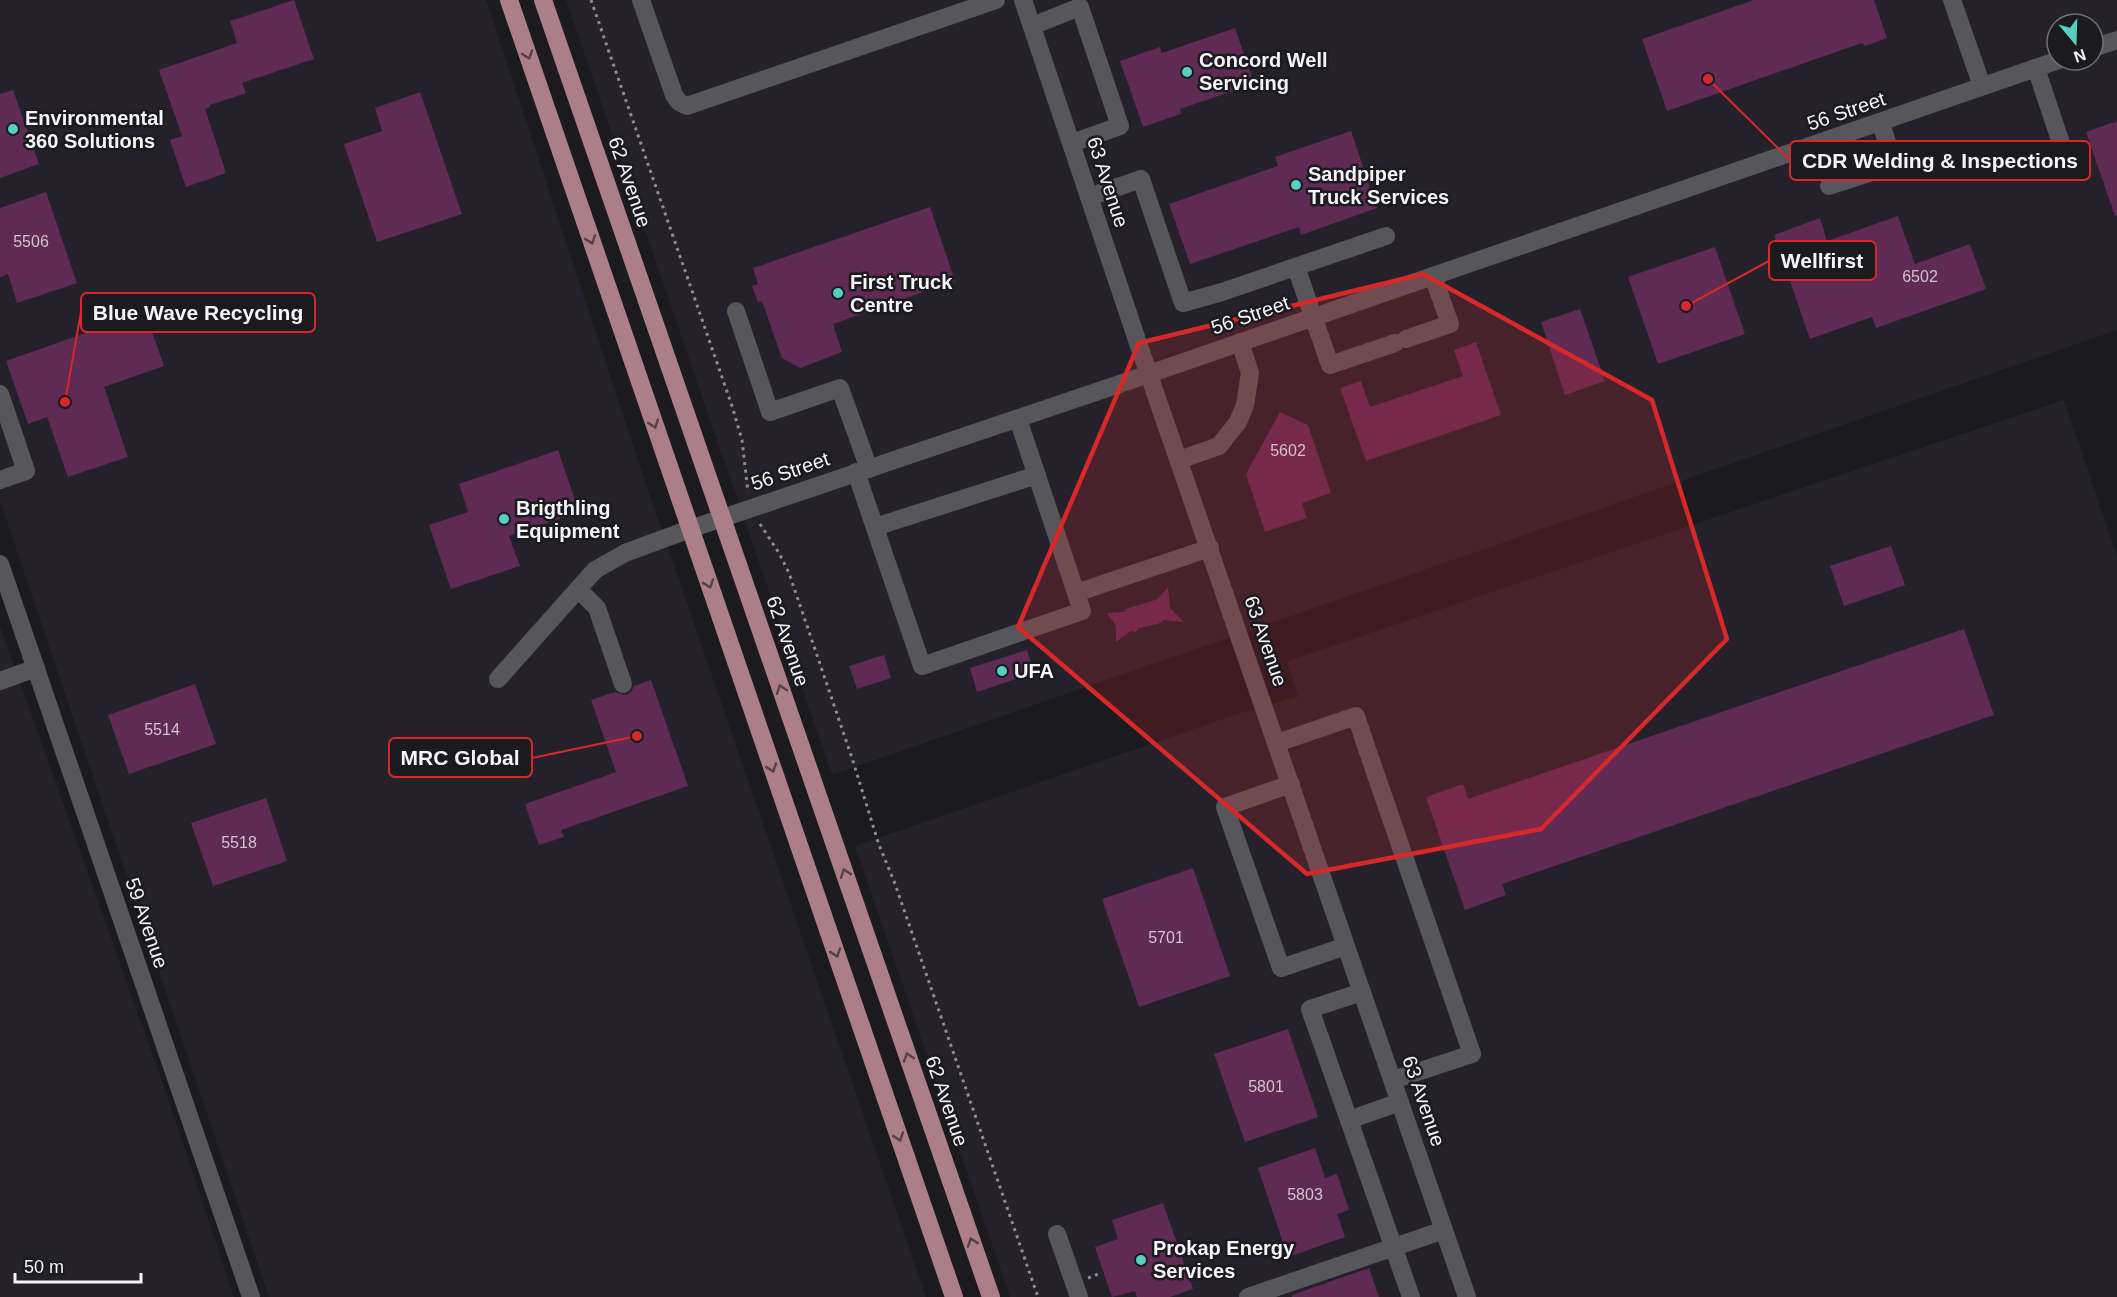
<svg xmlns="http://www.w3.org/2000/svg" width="2117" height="1297" viewBox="0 0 2117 1297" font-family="Arial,sans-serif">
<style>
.built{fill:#24212b;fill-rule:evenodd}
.building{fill:#5f2a54}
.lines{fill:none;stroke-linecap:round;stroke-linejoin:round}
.path{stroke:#8d8c90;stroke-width:3;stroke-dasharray:3 4.5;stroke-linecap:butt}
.minor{stroke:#57565b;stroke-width:18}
.major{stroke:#ac7e87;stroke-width:18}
.oneway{stroke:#554248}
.marked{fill:#d62828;fill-opacity:0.2;stroke:#d62828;stroke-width:4.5;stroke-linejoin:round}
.poi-dot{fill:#57cec1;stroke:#1b1a1e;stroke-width:2}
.labels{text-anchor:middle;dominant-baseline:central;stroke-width:5;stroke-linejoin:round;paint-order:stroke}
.number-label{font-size:16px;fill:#d0c2cf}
.poi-label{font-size:20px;font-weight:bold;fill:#f5f4f8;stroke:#1b1a1e;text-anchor:start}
.street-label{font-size:20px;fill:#f5f4f8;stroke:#1b1a1e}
.leader{fill:none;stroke:#d62828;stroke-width:2}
.callout-dot{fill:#d62828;stroke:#1b1a1e;stroke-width:2}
.callout{fill:#1b1a1e;stroke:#d62828;stroke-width:2}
.callout-label{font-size:21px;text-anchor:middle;font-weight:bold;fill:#f5f4f8}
</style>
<rect width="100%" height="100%" fill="#1b1a1e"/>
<g class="built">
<path d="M0,0H486L648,490L926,1297H269L0,501Z"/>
<path d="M566,0H2117V330L832,775ZM2057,24H2093V60H2057Z"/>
<path d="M2064,400L2117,557V1297H1010L855,846L1238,714L1298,696L1287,661Z"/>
<path d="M0,626L169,1101L234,1297H0Z"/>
</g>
<g class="building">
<path d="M294,0L314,59L242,83L246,93L210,105V107L205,109L226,173L186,187L170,140L182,136L159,70L237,43L230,21Z"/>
<path d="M1754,0H1874L1887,38L1865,46L1862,43L1667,111L1642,39Z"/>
<path d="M1235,28L1254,84L1180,109L1181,114L1143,127L1120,61L1160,47L1162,53Z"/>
<path d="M13,90L39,164L0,178V94Z"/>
<path d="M420,92L462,214L377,242L344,144L382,131L375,108Z"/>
<path d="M2117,121V215L2115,216L2086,132Z"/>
<path d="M1351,131L1377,208L1301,235L1299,227L1190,264L1169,204L1278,166L1275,157Z"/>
<path d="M46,192L77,283L17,303L8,274L0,277V208Z"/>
<path d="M930,207L955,281L833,324L842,352L800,368L782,358L762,301L758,302L752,286L758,284L753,268Z"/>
<path d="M1898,216L1915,264L1970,244L1986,289L1876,328L1872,317L1810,339L1774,235L1820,218L1827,241Z"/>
<path d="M1715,247L1745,334L1658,364L1628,277Z"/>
<path d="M1580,309L1605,381L1565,395L1541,322Z"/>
<path d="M145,312L164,366L104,387L128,457L68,477L47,417L28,424L6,361Z"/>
<path d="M1476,342L1501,415L1366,461L1340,388L1361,381L1370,407L1463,376L1454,350Z"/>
<path d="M1280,412L1308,425L1331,493L1302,503L1307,518L1265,532L1246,474Z"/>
<path d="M558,450L579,512L509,536L520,566L451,589L429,525L468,512L459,484Z"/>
<path d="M1891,546L1905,585L1844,606L1830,566Z"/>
<path d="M1168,587L1170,608L1184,622L1164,620L1158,624L1139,628L1136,632L1130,631L1116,642V626L1107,613L1124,612L1126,609L1158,599Z"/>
<path d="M1964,629L1994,715L1502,884L1506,895L1465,910L1426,797L1463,784L1468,799Z"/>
<path d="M1027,650L1034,673L977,692L970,668Z"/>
<path d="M884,655L891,678L857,689L849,666Z"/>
<path d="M651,680L688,786L561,830L564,837L539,845L525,804L616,772L591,700L615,692L626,695L631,692L634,686Z"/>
<path d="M195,684L216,744L129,774L108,715Z"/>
<path d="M266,798L287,861L213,886L191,823Z"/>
<path d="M1193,868L1230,976L1139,1007L1102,899Z"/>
<path d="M1288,1029L1318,1117L1245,1142L1214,1054Z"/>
<path d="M1315,1148L1325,1178L1337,1174L1349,1210L1337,1214L1345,1237L1288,1257L1258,1168Z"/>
<path d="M1163,1203L1193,1289L1170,1297H1137L1135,1291L1112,1297L1095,1247L1118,1239L1112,1220Z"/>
<path d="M1369,1268L1379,1297H1292V1295Z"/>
</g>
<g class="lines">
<g class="path">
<path d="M591,0L732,406L742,440L748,492"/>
<path d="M760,524L779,553L789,573L852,758L879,845L894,881L1038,1297"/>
<path d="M1088,1278L1101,1273"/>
</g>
<g class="minor">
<path d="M641,0L674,95L679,102L687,106L996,0"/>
<path d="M1023,0L1139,346L1467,1297"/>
<path d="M1952,0L1982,86"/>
<path d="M1032,26L1080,7L1120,126L1072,143"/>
<path d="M2093,48L2117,40"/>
<path d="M2036,68L2068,164"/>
<path d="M1829,186L1894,165L1881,123"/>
<path d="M1089,197L1141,179L1183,303L1222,292L1386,236"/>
<path d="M1296,267L1330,365L1395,343"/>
<path d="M736,311L770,412L840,388L869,469"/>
<path d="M1406,339L1450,324L1433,276"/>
<path d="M0,394L26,471L0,480"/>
<path d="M1179,460L1219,446L1238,422L1245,405L1250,373L1240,342"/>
<path d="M856,472L922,666L1082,611L1018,419"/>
<path d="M875,527L1037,475"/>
<path d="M0,564L251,1297"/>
<path d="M578,589L597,608L623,684"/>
<path d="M1076,593L1210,548"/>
<path d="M498,679L595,570L625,553L690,529L1149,374L2059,60"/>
<path d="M0,681L36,668"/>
<path d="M1277,743L1356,716L1365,743L1472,1054L1393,1080"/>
<path d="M1291,784L1225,807L1281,968L1346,946"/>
<path d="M1362,992L1310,1009L1411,1297"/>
<path d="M1349,1120L1400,1102"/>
<path d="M1057,1234L1079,1297"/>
<path d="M1248,1297L1444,1230"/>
</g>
<g class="major">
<path d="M509,0L954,1297"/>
<path d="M543,0L991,1297"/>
</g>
</g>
<defs><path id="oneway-chevron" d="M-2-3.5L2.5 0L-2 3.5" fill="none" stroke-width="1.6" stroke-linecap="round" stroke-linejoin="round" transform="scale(1.5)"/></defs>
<g class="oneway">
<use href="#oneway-chevron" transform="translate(528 55) rotate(71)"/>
<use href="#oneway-chevron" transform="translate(591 240) rotate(71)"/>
<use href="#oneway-chevron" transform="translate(654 424) rotate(71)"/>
<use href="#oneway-chevron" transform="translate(709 584) rotate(71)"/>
<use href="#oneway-chevron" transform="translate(781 689) rotate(-109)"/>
<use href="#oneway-chevron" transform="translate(772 768) rotate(71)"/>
<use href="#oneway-chevron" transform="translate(845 873) rotate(-109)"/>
<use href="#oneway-chevron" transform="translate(836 953) rotate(71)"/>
<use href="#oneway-chevron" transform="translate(908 1057) rotate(-109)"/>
<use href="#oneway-chevron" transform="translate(899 1137) rotate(71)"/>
<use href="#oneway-chevron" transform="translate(972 1242) rotate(-109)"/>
</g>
<path class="marked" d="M1423,274L1652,400L1727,639L1541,829L1307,874L1018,627L1139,343Z"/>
<g class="poi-dot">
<circle cx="1187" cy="72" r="6"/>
<circle cx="13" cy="129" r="6"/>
<circle cx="1296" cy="185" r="6"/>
<circle cx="838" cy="293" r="6"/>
<circle cx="504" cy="519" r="6"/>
<circle cx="1002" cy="671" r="6"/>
<circle cx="1141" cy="1260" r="6"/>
</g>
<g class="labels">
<g class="number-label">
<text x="31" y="241">5506</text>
<text x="1920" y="276">6502</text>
<text x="1288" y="450">5602</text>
<text x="162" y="729">5514</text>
<text x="239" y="842">5518</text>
<text x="1166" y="937">5701</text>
<text x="1266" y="1086">5801</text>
<text x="1305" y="1194">5803</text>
</g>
<g class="poi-label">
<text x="1199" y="60">Concord Well<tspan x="1199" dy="23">Servicing</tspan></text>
<text x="25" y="118">Environmental<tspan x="25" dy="23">360 Solutions</tspan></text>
<text x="1308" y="174">Sandpiper<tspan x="1308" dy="23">Truck Services</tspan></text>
<text x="850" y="282">First Truck<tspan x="850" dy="23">Centre</tspan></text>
<text x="516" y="508">Brigthling<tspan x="516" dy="23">Equipment</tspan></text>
<text x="1014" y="671">UFA</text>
<text x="1153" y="1248">Prokap Energy<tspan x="1153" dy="23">Services</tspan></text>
</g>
<g class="street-label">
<text transform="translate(1846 111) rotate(-19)">56 Street</text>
<text transform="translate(630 182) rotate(71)">62 Avenue</text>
<text transform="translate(1108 182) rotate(72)">63 Avenue</text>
<text transform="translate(1250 315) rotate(-19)">56 Street</text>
<text transform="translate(790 471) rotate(-19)">56 Street</text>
<text transform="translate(788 641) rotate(71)">62 Avenue</text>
<text transform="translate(1266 641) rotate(71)">63 Avenue</text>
<text transform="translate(147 923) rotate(71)">59 Avenue</text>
<text transform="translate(947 1101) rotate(71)">62 Avenue</text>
<text transform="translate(1424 1101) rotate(71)">63 Avenue</text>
</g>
</g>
<path class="leader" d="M1708 79L1790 160M1686 306L1769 261M65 402L81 312M637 736L532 758"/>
<g class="callout-dot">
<circle cx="1708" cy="79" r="6"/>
<circle cx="1686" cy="306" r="6"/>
<circle cx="65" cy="402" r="6"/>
<circle cx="637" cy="736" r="6"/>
</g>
<g class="callout">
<rect x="1790" y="141" width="300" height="39" rx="6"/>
<rect x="1769" y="241" width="107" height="39" rx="6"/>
<rect x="81" y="293" width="234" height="39" rx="6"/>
<rect x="389" y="738" width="143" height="39" rx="6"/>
</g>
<g class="callout-label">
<text x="1940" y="168">CDR Welding &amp; Inspections</text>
<text x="1822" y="268">Wellfirst</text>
<text x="198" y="320">Blue Wave Recycling</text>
<text x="460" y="765">MRC Global</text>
</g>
<g transform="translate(2075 42) rotate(161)"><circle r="28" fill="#1b1a1e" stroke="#727175" stroke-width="1.5"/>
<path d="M0-4.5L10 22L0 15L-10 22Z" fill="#57cec1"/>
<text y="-9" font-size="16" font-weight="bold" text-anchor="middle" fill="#f5f4f8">N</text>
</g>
<path d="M15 1273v9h126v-9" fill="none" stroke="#f5f4f8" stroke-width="3"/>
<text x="24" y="1273" font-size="18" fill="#f5f4f8" stroke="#1b1a1e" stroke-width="4.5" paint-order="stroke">50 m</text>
</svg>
